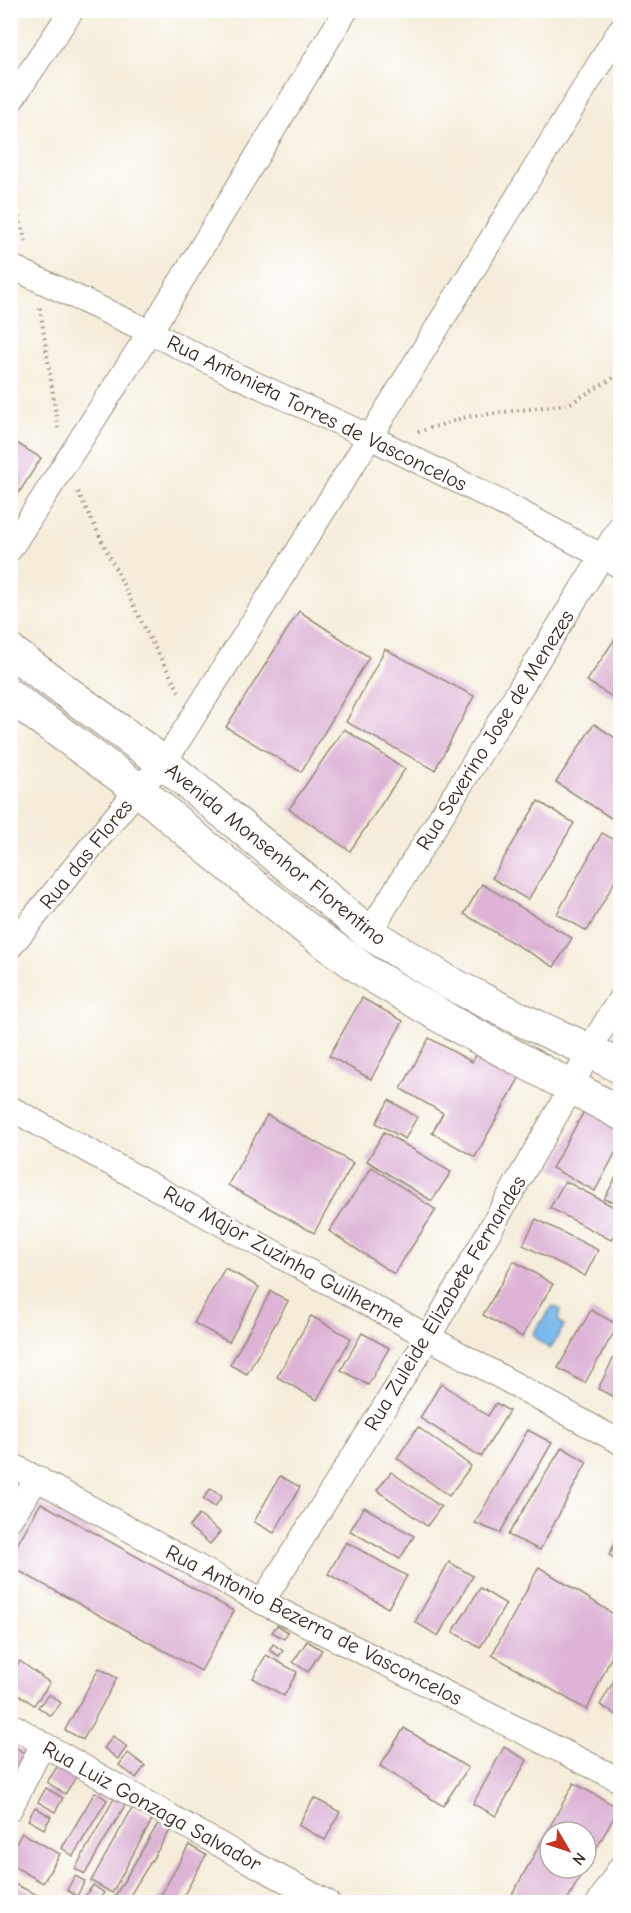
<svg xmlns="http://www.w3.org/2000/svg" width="631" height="1913" viewBox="0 0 631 1913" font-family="'Comic Neue',sans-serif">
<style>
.water{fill:#78b9ed;stroke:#5a7286;stroke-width:1.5}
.building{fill:#ddb4d5}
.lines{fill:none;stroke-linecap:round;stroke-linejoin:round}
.street-casing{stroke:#988c7c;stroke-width:26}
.secondary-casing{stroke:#988c7c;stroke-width:35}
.path{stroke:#988c7c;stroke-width:4;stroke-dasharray:1.5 4.5;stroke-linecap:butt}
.street{stroke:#fff;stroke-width:24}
.secondary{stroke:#fff;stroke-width:33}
.labels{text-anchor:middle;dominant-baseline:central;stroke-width:4.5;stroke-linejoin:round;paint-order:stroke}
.street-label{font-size:21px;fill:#3b2a1e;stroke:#fff}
</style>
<rect width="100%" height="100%" fill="#fff"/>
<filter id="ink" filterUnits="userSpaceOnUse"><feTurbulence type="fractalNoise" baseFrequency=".0167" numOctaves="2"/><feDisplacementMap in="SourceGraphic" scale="12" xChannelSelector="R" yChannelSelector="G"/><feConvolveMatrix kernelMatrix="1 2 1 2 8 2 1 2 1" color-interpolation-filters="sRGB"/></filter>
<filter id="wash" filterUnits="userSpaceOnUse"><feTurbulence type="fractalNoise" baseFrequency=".008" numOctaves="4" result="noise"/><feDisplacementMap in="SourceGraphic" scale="24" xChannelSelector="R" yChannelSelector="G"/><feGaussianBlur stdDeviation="1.35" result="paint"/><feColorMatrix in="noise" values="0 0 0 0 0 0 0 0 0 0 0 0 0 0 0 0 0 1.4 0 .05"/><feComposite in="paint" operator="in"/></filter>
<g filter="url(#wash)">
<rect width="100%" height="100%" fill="#f5edda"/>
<path class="water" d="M553,1306L561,1310L558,1320L564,1326L550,1349L536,1339L533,1333Z"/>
<g id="blocks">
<g class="building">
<path d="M10,439L41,458L10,507Z"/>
<path d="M299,611L369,657L301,772L226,727Z"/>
<path d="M620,631V702L587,681Z"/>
<path d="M385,649L474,696L435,770L346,722Z"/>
<path d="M594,724L620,741V824L556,782Z"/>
<path d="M344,729L405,769L350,851L289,809Z"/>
<path d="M538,801L574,823L528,900L492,878Z"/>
<path d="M602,833L620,843V872L587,931L557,914Z"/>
<path d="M482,884L572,938L554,967L464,914Z"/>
<path d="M362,998L403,1021L371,1079L329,1056Z"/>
<path d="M429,1038L472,1062L479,1049L522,1073L475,1157L432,1133L443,1113L401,1089Z"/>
<path d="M389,1100L417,1117L405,1139L376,1123Z"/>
<path d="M586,1108L620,1126V1144L595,1191L552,1168Z"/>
<path d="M267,1115L353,1163L314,1233L228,1185Z"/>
<path d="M384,1132L451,1172L432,1201L367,1161Z"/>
<path d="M372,1167L436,1210L394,1274L329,1231Z"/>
<path d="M620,1170V1204L604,1199Z"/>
<path d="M565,1181L620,1210V1221L611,1240L550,1208Z"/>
<path d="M536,1219L598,1250L585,1276L523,1245Z"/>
<path d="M514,1261L553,1284L522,1337L483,1315Z"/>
<path d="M225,1268L259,1287L229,1342L194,1323Z"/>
<path d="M271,1291L288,1301L247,1374L230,1365Z"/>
<path d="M591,1310L618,1325L585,1383L558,1368Z"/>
<path d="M311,1316L351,1338L317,1400L277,1377Z"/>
<path d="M362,1333L389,1348L368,1385L341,1370Z"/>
<path d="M620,1345V1400L598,1389Z"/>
<path d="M441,1383L488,1416L496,1403L509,1411L481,1457L420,1418Z"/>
<path d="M418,1427L471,1466L449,1496L397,1458Z"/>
<path d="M528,1430L552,1443L500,1533L475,1523Z"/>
<path d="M562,1447L587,1462L540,1550L508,1535Z"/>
<path d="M391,1472L441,1507L427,1526L377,1490Z"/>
<path d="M280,1476L300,1487L274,1533L254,1522Z"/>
<path d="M210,1489L222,1496L215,1507L203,1499Z"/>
<path d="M41,1503L234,1611L201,1671L10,1566V1557Z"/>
<path d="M364,1507L414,1536L400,1559L350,1531Z"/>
<path d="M199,1515L220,1532L210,1544L189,1527Z"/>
<path d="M620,1534V1561L609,1555Z"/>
<path d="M346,1542L407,1576L388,1608L328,1574Z"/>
<path d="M449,1562L473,1576L438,1636L415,1622Z"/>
<path d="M539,1567L620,1618V1638L587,1710L492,1655Z"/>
<path d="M480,1588L506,1604L480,1648L453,1632Z"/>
<path d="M277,1625L288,1632L284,1639L272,1632Z"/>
<path d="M307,1641L322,1650L308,1672L293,1662Z"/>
<path d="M273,1644L283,1651L279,1656L269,1650Z"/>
<path d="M266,1655L297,1672L284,1696L253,1678Z"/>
<path d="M20,1661L50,1683L34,1705L10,1688V1675Z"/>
<path d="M99,1668L117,1678L83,1740L65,1730Z"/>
<path d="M620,1670V1717L600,1705Z"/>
<path d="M49,1694L61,1703L51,1716L38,1707Z"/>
<path d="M404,1728L468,1768L443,1806L380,1766Z"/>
<path d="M113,1736L127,1747L118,1759L104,1748Z"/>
<path d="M10,1741L15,1744L14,1746L30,1757L10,1787Z"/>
<path d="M504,1747L527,1760L496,1816L473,1804Z"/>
<path d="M128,1753L145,1766L136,1778L119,1765Z"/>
<path d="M59,1764L77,1776L65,1794L47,1782Z"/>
<path d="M574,1783L619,1808L586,1867V1832H550V1868H585L566,1902H508Z"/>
<path d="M46,1788L63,1798L55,1812L38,1802Z"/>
<path d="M95,1792L107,1800L73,1856L62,1848Z"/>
<path d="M116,1795L125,1805L85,1874L75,1869Z"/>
<path d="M314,1798L340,1812L325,1840L298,1825Z"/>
<path d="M35,1807L51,1817L44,1829L28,1820Z"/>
<path d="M133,1807L153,1818L112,1893L91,1881Z"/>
<path d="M159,1822L171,1829L126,1902L115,1896Z"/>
<path d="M22,1833L60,1854L43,1883L10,1864V1854Z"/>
<path d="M189,1845L206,1855L180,1902H157Z"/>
<path d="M75,1876L85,1881L77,1896L67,1890Z"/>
<path d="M10,1882L42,1897L39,1902H10Z"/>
<path d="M93,1885L104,1893L97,1902H91L84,1898Z"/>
</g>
</g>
</g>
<g filter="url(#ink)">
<use href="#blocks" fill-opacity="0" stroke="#988c7c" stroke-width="1.5"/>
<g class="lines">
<defs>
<g id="street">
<path d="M10,102L72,10"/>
<path d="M10,266L150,332L227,371L370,437L512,508L620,566"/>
<path d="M10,549L150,332L346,10"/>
<path d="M369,933L620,527"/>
<path d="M10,947L138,789L164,763L370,437L620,30"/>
<path d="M10,1108L620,1442"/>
<path d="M10,1464L262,1602L620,1780"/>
<path d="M10,1519L38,1478"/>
<path d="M262,1602L429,1336L572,1087L589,1050L620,999"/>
<path d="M10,1724L43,1744L247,1860L327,1902"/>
<path d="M10,1809L43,1744"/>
<path d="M599,1902L620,1868"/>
</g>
<g id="secondary">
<path d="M10,651L164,763L369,933L448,982L522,1020L589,1050L620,1067"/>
<path d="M10,696L138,789L200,842L307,929L368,973L454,1024L620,1113"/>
</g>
</defs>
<use href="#street" class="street-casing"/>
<use href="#secondary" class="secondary-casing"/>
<g class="path">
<path d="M10,188L27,245"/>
<path d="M40,308L58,428"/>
<path d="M418,432L466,417L569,404L620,374"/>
<path d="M78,492L149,637L179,691"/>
</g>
<use href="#street" class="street"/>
<use href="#secondary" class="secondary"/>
</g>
</g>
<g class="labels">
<g class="street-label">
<text transform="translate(317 413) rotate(26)">Rua Antonieta Torres de Vasconcelos</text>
<text transform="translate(495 730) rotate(-58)">Rua Severino Jose de Menezes</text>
<text transform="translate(86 854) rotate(-51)">Rua das Flores</text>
<text transform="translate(276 854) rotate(39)">Avenida Monsenhor Florentino</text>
<text transform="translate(284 1257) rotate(29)">Rua Major Zuzinha Guilherme</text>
<text transform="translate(445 1303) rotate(-59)">Rua Zuleide Elizabete Fernandes</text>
<text transform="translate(314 1625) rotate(27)">Rua Antonio Bezerra de Vasconcelos</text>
<text transform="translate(152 1806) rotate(29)">Rua Luiz Gonzaga Salvador</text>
</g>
</g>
<rect width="631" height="1913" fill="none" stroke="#fff" stroke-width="36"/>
<g transform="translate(568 1850) rotate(129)"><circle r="28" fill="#ffffff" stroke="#b1aaa5" stroke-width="1.5"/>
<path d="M0-4.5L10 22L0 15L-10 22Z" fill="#c8321e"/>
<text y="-9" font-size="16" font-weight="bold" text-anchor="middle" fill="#3b2a1e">N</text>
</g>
</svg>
